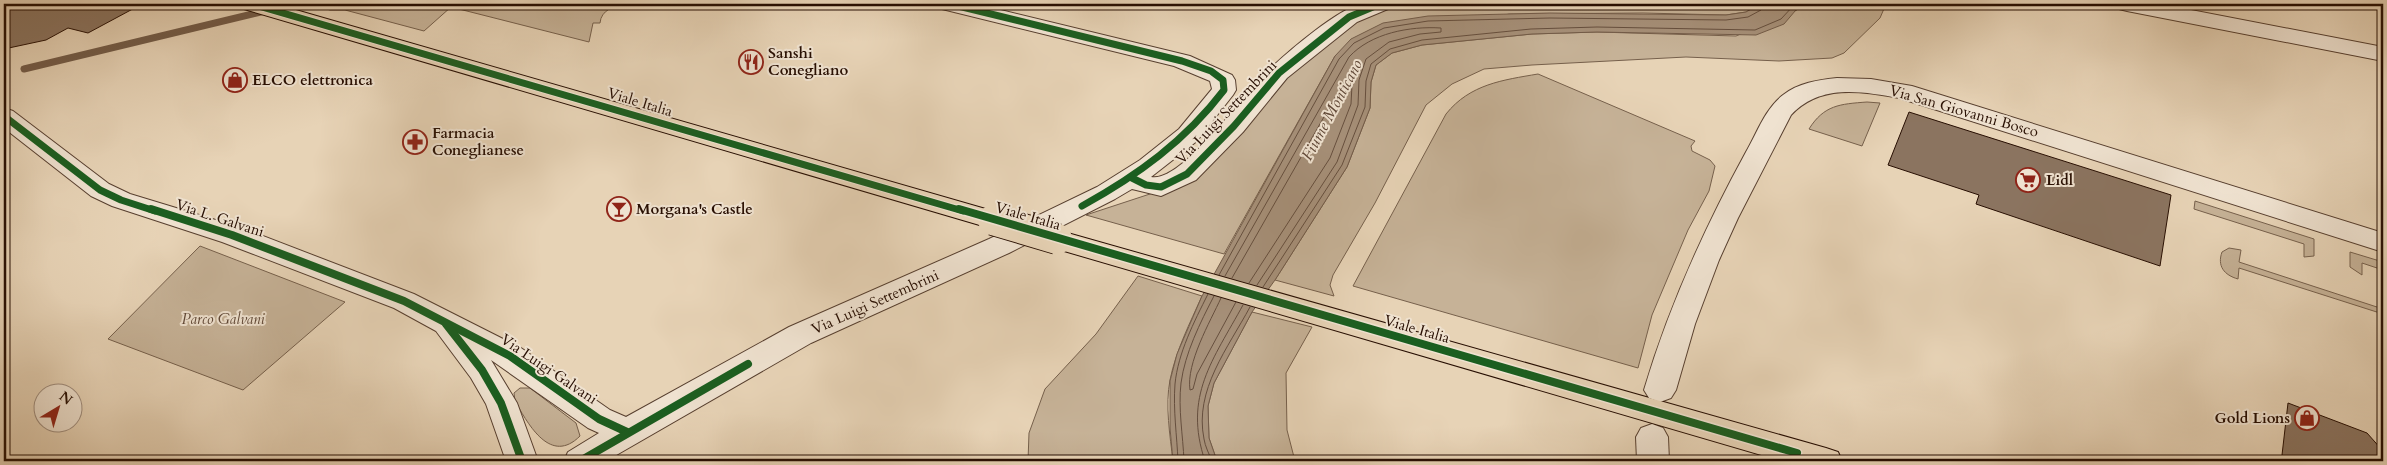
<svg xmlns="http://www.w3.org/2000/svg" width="2387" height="465" viewBox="0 0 2387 465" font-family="Cardo,serif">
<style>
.green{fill:#c6b297;stroke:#76604c}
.water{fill:#a69079;stroke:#735c49}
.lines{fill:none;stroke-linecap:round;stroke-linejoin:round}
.shore{stroke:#664f3e;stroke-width:1}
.stream{stroke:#735c49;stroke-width:7}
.building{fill:#8b7460;stroke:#270e02}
.minor-casing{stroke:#573f2f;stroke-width:2}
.major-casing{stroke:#270e02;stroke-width:2}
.minor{fill:#efe2d0;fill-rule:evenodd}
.major{fill:#e7d3b6;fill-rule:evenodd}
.major-bridge-casing{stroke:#270e02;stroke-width:32;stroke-linecap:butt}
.major-bridge{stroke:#e7d3b6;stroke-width:30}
.cycleway-far1-casing{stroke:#efe2d0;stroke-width:9}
.cycleway-casing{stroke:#efe2d0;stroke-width:11}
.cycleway-far1{stroke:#1b5e20;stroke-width:7}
.cycleway{stroke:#1b5e20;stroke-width:8}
.labels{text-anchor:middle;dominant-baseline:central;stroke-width:4;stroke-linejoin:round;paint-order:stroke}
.poi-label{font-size:15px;font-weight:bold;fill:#270e02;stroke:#efe2d0;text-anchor:start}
.street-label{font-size:15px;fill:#270e02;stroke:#efe2d0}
.park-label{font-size:15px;font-style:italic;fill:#5f4736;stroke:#efe2d0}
.water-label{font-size:16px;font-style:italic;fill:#604838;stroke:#efe2d0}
</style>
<rect width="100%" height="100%" fill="#e7d3b6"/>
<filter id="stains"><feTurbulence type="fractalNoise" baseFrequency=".004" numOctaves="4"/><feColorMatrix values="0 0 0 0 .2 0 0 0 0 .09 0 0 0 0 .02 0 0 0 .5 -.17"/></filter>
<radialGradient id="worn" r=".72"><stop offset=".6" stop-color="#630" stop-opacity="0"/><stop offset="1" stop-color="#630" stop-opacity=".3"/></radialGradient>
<g class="green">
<path d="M309,4H625C614,6 601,10 600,23H593L589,42L451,7L424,31L345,10H330Z"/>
<path d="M1388,4H1604L1722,7L1729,4H1760L1746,12L1726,15L1643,13L1509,14L1335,56L1224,254L1086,215L1159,191L1260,101L1329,35Z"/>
<path d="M1801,4H1886L1880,18L1844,53L1832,58L1779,61L1686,57L1532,65L1484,69L1452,84L1426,105L1375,203L1333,275L1330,285L1334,296L1275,280L1347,167L1370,108L1371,82L1376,65L1392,53L1422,45L1532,34L1597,32L1736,36L1797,10Z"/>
<path d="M1538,74L1695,141L1691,146L1692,151L1710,160L1715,166L1709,191L1688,230L1652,315L1638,368L1353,286L1446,114C1470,84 1503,80 1538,74Z"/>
<path d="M1867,102L1880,103L1862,146L1809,129C1824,105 1840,104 1867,102Z"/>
<path d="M2195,201L2314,239V256L2304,257V244L2194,209Z"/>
<path d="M200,246L345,302L243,390L108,339Z"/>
<path d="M2229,248L2241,250L2239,262L2383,309V314L2239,268L2238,279C2224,275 2217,266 2222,252Z"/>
<path d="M2350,252L2383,262V270L2362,263V275L2350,267Z"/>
<path d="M1138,276L1202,296C1190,323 1176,350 1170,380C1165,405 1170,436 1173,461H1028L1029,433L1045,389L1096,334Z"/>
<path d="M1252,312L1312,327L1286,373L1287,430L1295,461H1217L1209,438L1208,406L1214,383Z"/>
<path d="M520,388H530L576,423L580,436C551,465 529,426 515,401L514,393Z"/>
</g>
<path class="water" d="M1760,4H1801L1784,24L1756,35L1597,32L1532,34L1422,45L1392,53L1376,65L1371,82L1370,108L1347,167L1275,280L1252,312L1214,383L1208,406L1209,438L1217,461H1173L1170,428V381L1177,354L1202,296L1335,56L1351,39L1383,23L1428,16L1550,13L1726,15L1746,12Z"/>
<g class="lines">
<g class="shore">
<path d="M1219,275L1339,59L1354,43L1384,28L1428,21L1550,18L1726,20L1748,17L1761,10L1763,4"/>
<path d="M1225,276L1349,57C1371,33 1410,26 1441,28V32L1420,34L1389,42L1366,59L1359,80L1358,105L1337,162L1257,285"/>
<path d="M1232,278L1353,66L1351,104L1330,158L1249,283"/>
<path d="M1263,287L1342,165L1365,107L1366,81L1371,64L1390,49L1422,40L1531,29L1597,27L1755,30L1781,19L1795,4"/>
<path d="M1221,298C1210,322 1186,363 1190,390L1193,389L1197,374L1236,302"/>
<path d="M1178,461C1177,436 1173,410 1175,384C1178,353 1194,322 1208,294"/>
<path d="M1184,461C1183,435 1178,409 1181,383C1185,353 1200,323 1214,296"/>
<path d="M1205,461C1183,396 1213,360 1243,305"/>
<path d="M1212,461C1209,454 1205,446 1204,439C1194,390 1228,348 1250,307"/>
</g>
<path class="stream" d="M24,69L294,4"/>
</g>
<g class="building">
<path d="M4,4H142L88,33L68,28L46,40L4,49Z"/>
<path d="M1909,112L2171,195L2160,266L1976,204L1979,195L1888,165Z"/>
<path d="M2288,403L2367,433L2383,451V461H2299L2282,455Z"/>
</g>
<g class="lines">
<defs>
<g id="minor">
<path d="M939,4H976L1190,56L1232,75L1235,80L1236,90L1233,95L1197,141L1151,177C1182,184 1248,88 1272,67C1290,50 1338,9 1361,4C1370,2 1382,3 1391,4L1388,9L1357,22L1287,78L1243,132L1196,180L1161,196L1132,189L1115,199L1009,253L811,343L606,461H564L568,452L599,433L588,428L491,360L517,403L538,461H506L486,404L471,378L436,331L394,308L222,242L112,206L91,196L4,128V108L13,111L109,184L130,194L242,228L414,294L521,348L610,410L626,417L789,327L989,239L1097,187L1140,160L1179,129L1212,89L1210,81L1174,66L942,9Z"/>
<path d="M2116,4H2160L2383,47V61L2127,11L2119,9Z"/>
<path d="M1837,78L1871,79L1912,86L2383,233V252L1899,98C1860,91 1820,84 1791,115L1738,218L1719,260L1695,324L1676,390L1671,398L1660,402L1649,398L1644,390C1669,306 1704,229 1746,152C1757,133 1765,109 1783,95C1798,83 1818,80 1837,78Z"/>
<path d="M1652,424L1663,428L1668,437L1669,461H1637L1636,437L1641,428Z"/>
</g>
<g id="major">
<path d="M241,4H275L1003,214L1007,220L1003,226L993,229L983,226L244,9Z"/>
<path d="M1057,230L1826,448L1838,452L1842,461H1782L1047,246L1043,239L1047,232Z"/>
</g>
</defs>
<use href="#minor" class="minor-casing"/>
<use href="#major" class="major-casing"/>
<use href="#minor" class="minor"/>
<use href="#major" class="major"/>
<defs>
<path id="major-bridge" d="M993,220L1057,239"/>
</defs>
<use href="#major-bridge" class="major-bridge-casing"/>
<use href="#major-bridge" class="major-bridge"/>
<defs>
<g id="cycleway-far1">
<path d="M252,4L963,211"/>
<path d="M950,4L1182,61L1211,71L1223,80L1224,90C1185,141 1138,175 1082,206"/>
<path d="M4,116L100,190L121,200L155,211"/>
<path d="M1132,178L1146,185L1161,187L1187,174L1234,126L1279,73L1349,17L1380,4"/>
</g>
<g id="cycleway">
<path d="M151,209L232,235L404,301L510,356L599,419L627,432"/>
<path d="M959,209L1797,453"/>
<path d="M446,324L482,370L501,403L522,461"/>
<path d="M580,461L748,364"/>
</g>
</defs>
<use href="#cycleway-far1" class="cycleway-far1-casing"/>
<use href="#cycleway" class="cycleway-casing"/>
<use href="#cycleway-far1" class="cycleway-far1"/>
<use href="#cycleway" class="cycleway"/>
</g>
<defs>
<symbol id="restaurant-ring" viewBox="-11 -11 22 22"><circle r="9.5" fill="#efe2d0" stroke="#8f2418" stroke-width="1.5"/><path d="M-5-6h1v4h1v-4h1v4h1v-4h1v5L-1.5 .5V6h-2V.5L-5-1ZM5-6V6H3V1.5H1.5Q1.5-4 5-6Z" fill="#8f2418"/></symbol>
<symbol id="shop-ring" viewBox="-11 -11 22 22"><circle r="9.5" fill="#efe2d0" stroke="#8f2418" stroke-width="1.5"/><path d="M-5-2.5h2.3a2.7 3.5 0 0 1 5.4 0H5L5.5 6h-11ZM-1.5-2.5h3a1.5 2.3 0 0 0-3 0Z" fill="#8f2418"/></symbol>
<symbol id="pharmacy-ring" viewBox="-11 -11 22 22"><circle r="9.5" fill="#efe2d0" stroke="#8f2418" stroke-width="1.5"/><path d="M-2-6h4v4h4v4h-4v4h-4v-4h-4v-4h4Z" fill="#8f2418"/></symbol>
<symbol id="supermarket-ring" viewBox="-11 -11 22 22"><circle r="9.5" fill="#efe2d0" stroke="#8f2418" stroke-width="1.5"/><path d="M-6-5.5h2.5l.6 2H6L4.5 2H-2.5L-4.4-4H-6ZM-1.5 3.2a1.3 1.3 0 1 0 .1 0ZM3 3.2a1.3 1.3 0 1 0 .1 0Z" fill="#8f2418"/></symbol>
<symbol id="bar-ring" viewBox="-11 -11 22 22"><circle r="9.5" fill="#efe2d0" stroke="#8f2418" stroke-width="1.5"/><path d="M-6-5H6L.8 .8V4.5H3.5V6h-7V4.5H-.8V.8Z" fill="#8f2418"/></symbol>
</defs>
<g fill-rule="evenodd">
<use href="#restaurant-ring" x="737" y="48" width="28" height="28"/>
<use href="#shop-ring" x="221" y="66" width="28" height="28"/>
<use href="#pharmacy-ring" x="401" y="128" width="28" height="28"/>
<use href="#supermarket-ring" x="2014" y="166" width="28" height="28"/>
<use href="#bar-ring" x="605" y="195" width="28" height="28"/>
<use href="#shop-ring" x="2293" y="404" width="28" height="28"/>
</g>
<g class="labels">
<g class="poi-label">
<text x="768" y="53">Sanshi<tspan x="768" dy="17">Conegliano</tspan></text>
<text x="252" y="80">ELCO elettronica</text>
<text x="432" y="133">Farmacia<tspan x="432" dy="17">Coneglianese</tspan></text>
<text x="2046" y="180">Lidl</text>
<text x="636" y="209">Morgana's Castle</text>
<text x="2290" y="418" text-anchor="end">Gold Lions</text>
</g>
<g class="street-label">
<text transform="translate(640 102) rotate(17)">Viale Italia</text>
<text transform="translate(1964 111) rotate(16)">Via San Giovanni Bosco</text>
<text transform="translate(1226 112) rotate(-46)">Via Luigi Settembrini</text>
<text transform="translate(1028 216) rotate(16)">Viale Italia</text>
<text transform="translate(220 218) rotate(18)">Via L. Galvani</text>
<text transform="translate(875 302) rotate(-24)">Via Luigi Settembrini</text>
<text transform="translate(1417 329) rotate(16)">Viale Italia</text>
<text transform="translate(549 369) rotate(34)">Via Luigi Galvani</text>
</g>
<g class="park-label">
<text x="223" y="319">Parco Galvani</text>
</g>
<g class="water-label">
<text transform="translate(1332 110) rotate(-62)">Fiume Monticano</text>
</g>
</g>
<rect width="2387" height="465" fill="none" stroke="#e7d3b6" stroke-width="20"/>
<rect x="5" y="5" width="2377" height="455" fill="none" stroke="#270e02" stroke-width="2.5"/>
<rect x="10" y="10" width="2367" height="445" fill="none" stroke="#270e02"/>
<g transform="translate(58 408) rotate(38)"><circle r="24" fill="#efe2d0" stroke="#9f8d7e"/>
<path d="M0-4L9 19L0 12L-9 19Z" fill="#8f2418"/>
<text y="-8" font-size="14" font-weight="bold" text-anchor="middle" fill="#270e02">N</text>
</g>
<rect width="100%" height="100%" filter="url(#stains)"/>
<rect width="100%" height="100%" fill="url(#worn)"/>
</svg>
